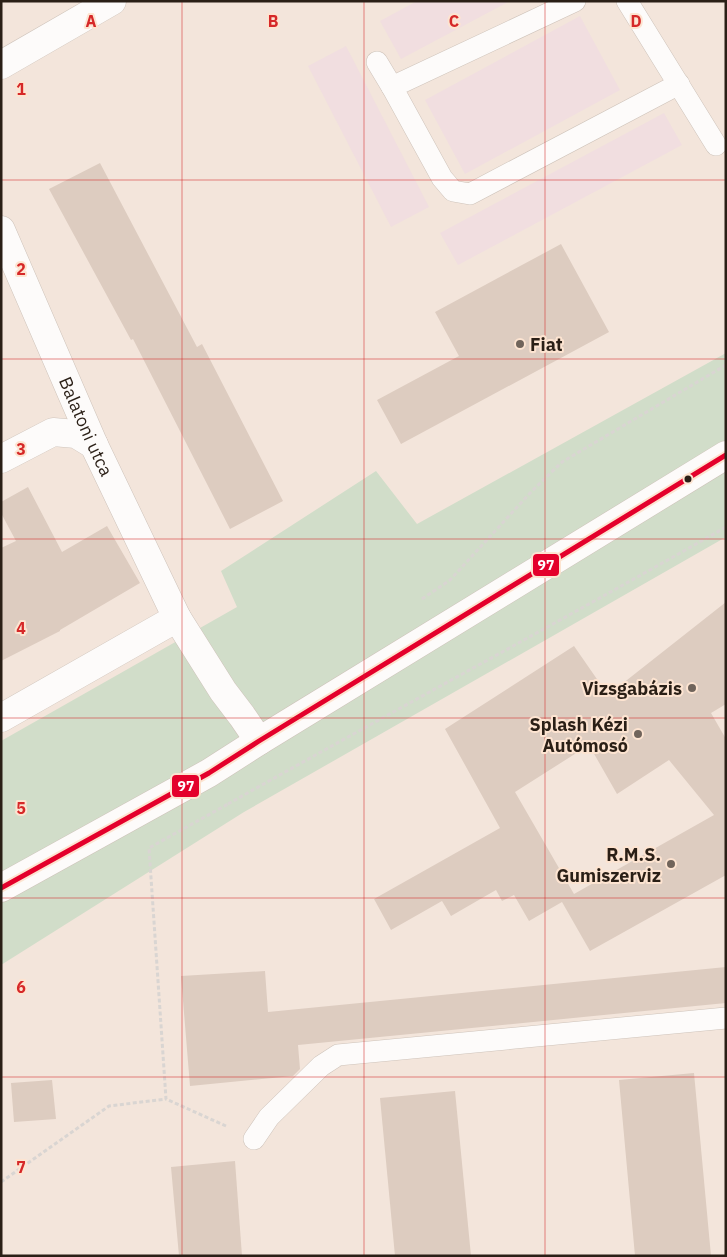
<svg xmlns="http://www.w3.org/2000/svg" width="727" height="1257" viewBox="0 0 727 1257" font-family="'IBM Plex Sans',sans-serif">
<style>
.industrial{fill:#f1dee0}
.green{fill:#d1ddc9}
.building{fill:#ddccc0;fill-rule:evenodd}
.lines{fill:none;stroke-linecap:round;stroke-linejoin:round}
.lane-casing{stroke:#cec3ba;stroke-width:22}
.street-casing{stroke:#cec3ba;stroke-width:29}
.secondary-casing{stroke:#cec3ba;stroke-width:29}
.path{stroke:#d9d5d2;stroke-width:3;stroke-dasharray:4 2.5;stroke-linecap:butt}
.lane{stroke:#fdfbfa;stroke-width:21}
.street{stroke:#fdfbfa;stroke-width:28}
.secondary{stroke:#fdfbfa;stroke-width:28}
.bus-1-casing{stroke:#fde4d1;stroke-width:9}
.bus-1{stroke:#e4002b;stroke-width:5}
.grid{fill:none;stroke:#d62828;stroke-width:1;stroke-opacity:0.55}
.poi-dot{fill:#70645b;stroke:#fde4d1;stroke-width:2}
.bus-dot{fill:#2a1f16;stroke:#fde4d1;stroke-width:2}
.labels{text-anchor:middle;dominant-baseline:central;stroke-width:4;stroke-linejoin:round;paint-order:stroke}
.poi-label{font-size:18px;font-weight:bold;fill:#2a1f16;stroke:#fde4d1;text-anchor:end}
.street-label{font-size:18px;fill:#2a1f16;stroke:#fde4d1}
.grid-label{font-size:16px;text-anchor:middle;font-weight:bold;fill:#d62828;stroke:#fde4d1;stroke-width:4;stroke-linejoin:round;paint-order:stroke}
.line-badge{stroke:#fde4d1;stroke-width:2}
.badge-label{font-size:14px;text-anchor:middle;font-weight:bold;fill:#fff}
</style>
<rect width="100%" height="100%" fill="#f3e5db"/>
<g class="industrial">
<path d="M417,1H510L401,59L380,21Z"/>
<path d="M580,16L620,90L465,174L425,100Z"/>
<path d="M346,46L429,207L391,227L308,66Z"/>
<path d="M664,113L682,145L458,265L440,233Z"/>
</g>
<path class="green" d="M726,353V537L244,812L1,965V741L237,607L221,571L376,471L417,524Z"/>
<g class="building">
<path d="M100,163L197,347L202,344L283,501L230,529L133,339L131,340L49,189Z"/>
<path d="M561,244L609,332L401,444L377,400L459,356L435,312Z"/>
<path d="M28,487L62,552L107,526L140,583L60,630V631L1,661V548L16,541L1,513V502Z"/>
<path d="M726,602V704L711,713L726,739V875L590,951L562,902L529,921L514,895L502,901L496,890L451,916L442,901L391,930L374,899L500,828L445,729L574,646L608,695ZM589,745L617,794L669,760L714,815L574,894L515,792Z"/>
<path d="M726,967V1003L298,1045L300,1069L293,1076L190,1086L181,976L265,971L268,1012Z"/>
<path d="M694,1073L711,1256H635L619,1080Z"/>
<path d="M52,1080L56,1119L14,1122L11,1083Z"/>
<path d="M455,1091L471,1256H395L380,1098Z"/>
<path d="M235,1161L242,1256H179L171,1167Z"/>
</g>
<g class="lines">
<defs>
<g id="lane">
<path d="M575,1L392,87L442,178L453,191L470,194L679,84"/>
<path d="M627,1L716,145"/>
<path d="M377,62L392,87"/>
<path d="M254,1139L269,1117L321,1066L338,1055L726,1018"/>
</g>
<g id="street">
<path d="M1,65L112,1"/>
<path id="s1" d="M1,230L94,445L177,618L223,691L242,716L259,741"/>
<path d="M1,459L53,432L76,434L94,445"/>
<path d="M1,718L177,618"/>
</g>
<path id="secondary" d="M1,888L209,773L259,741L726,455"/>
</defs>
<use href="#lane" class="lane-casing"/>
<use href="#street" class="street-casing"/>
<use href="#secondary" class="secondary-casing"/>
<g class="path">
<path d="M422,599L450,580L531,492L562,462L726,365"/>
<path d="M228,804C393,711 561,621 726,527"/>
<path d="M226,1126L166,1099L149,848L228,804V803"/>
<path d="M1,1182L109,1106L166,1099"/>
</g>
<use href="#lane" class="lane"/>
<use href="#street" class="street"/>
<use href="#secondary" class="secondary"/>
<defs>
<path id="bus-1" d="M1,888L209,773L259,741L726,455"/>
</defs>
<use href="#bus-1" class="bus-1-casing"/>
<use href="#bus-1" class="bus-1"/>
</g>
<path class="grid" d="M182,1V1256M364,1V1256M545,1V1256M1,180H726M1,359H726M1,539H726M1,718H726M1,898H726M1,1077H726"/>
<g class="poi-dot">
<circle cx="520" cy="344" r="5"/>
<circle cx="692" cy="688" r="5"/>
<circle cx="638" cy="734" r="5"/>
<circle cx="671" cy="864" r="5"/>
</g>
<circle class="bus-dot" cx="688" cy="479" r="4.5"/>
<g class="labels">
<g class="poi-label">
<text x="530" y="344" text-anchor="start">Fiat</text>
<text x="682" y="688">Vizsgabázis</text>
<text x="628" y="724">Splash Kézi<tspan x="628" dy="21">Autómosó</tspan></text>
<text x="661" y="854">R.M.S.<tspan x="661" dy="21">Gumiszerviz</tspan></text>
</g>
<g class="street-label">
<text stroke="none"><textPath href="#s1" startOffset="214">Balatoni utca</textPath></text>
</g>
</g>
<g class="grid-label">
<text x="91" y="27">A</text>
<text x="273" y="27">B</text>
<text x="454" y="27">C</text>
<text x="636" y="27">D</text>
<text x="21" y="95">1</text>
<text x="21" y="275">2</text>
<text x="21" y="455">3</text>
<text x="21" y="634">4</text>
<text x="21" y="814">5</text>
<text x="21" y="993">6</text>
<text x="21" y="1173">7</text>
</g>
<g class="line-badge">
<rect x="532" y="553" width="28" height="24" rx="5" fill="#e4002b"/>
<rect x="171" y="774" width="29" height="24" rx="5" fill="#e4002b"/>
</g>
<g class="badge-label">
<text x="546" y="570">97</text>
<text x="186" y="791">97</text>
</g>
<rect width="727" height="1257" fill="none" stroke="#2a1f16" stroke-width="5"/>
</svg>
